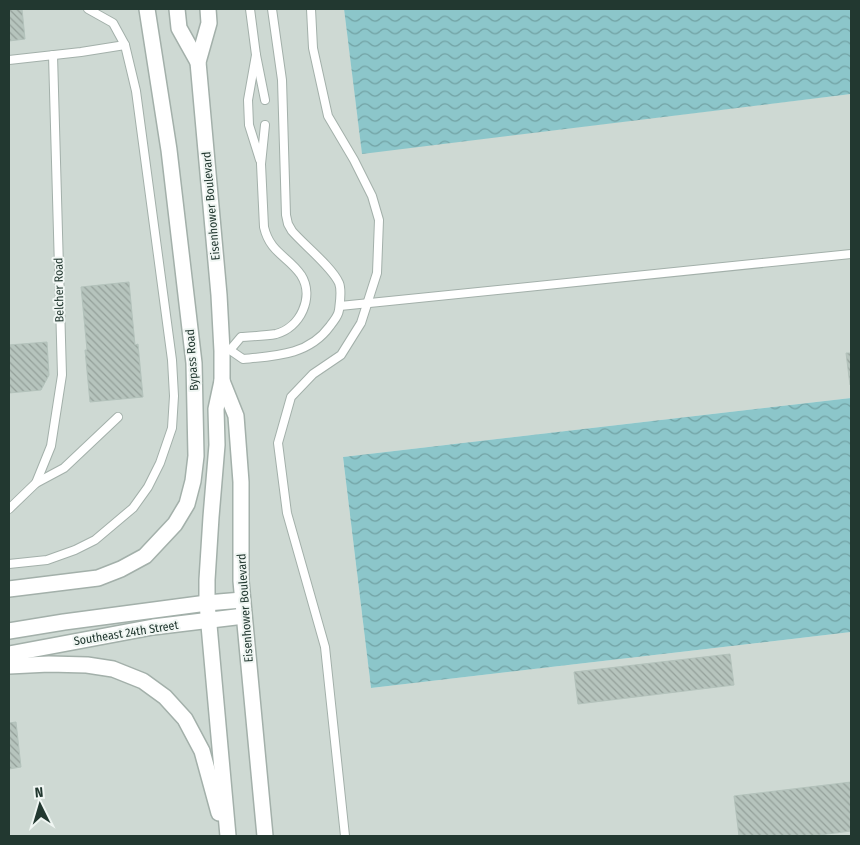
<svg xmlns="http://www.w3.org/2000/svg" width="860" height="845" viewBox="0 0 860 845" font-family="'Fira Sans Condensed',sans-serif">
<style>
.built{fill:#ced9d3}
.water{fill:url(#water-waves)}
.building{fill:url(#building-back-hatch);stroke:#b3c2bb}
.lines{fill:none;stroke-linecap:round;stroke-linejoin:round}
.service-casing{stroke:#a3b0aa;stroke-width:10}
.tertiary-casing{stroke:#a3b0aa;stroke-width:18}
.service{stroke:#fff;stroke-width:8}
.tertiary{stroke:#fff;stroke-width:15}
.labels{text-anchor:middle;dominant-baseline:central;stroke-width:4;stroke-linejoin:round;paint-order:stroke}
.street-label{font-size:12px;fill:#223830;stroke:#f0f6f3}
</style>
<defs>
<pattern id="water-waves" width="16" height="10" patternUnits="userSpaceOnUse" patternTransform="scale(1.25)"><rect width="16" height="10" fill="#8cc6ca"/><path d="M0 5q4-4 8 0t8 0" fill="none" stroke="#72a2a4"/></pattern>
<pattern id="building-back-hatch" width="6" height="6" patternUnits="userSpaceOnUse" patternTransform="scale(1.25)"><rect width="6" height="6" fill="#b6c4bd"/><path d="M-1 5l2 2M0 0l6 6M5-1l2 2" fill="none" stroke="#94a09a"/></pattern>
</defs>
<rect width="100%" height="100%" fill="#e0e9e4"/>
<path class="built" d="M9,9H344L362,153L851,94V398L343,457L371,688L851,632V836H9Z"/>
<g class="water">
<path d="M344,9H851V94L362,154Z"/>
<path d="M851,398V632L371,688L343,457Z"/>
</g>
<g class="building">
<path d="M9,9H22L25,39L9,41Z"/>
<path d="M129,282L135,345L138,344L143,397L90,402L85,350H87L81,287Z"/>
<path d="M47,342L49,375L41,390L9,393V345Z"/>
<path d="M846,353H851V384L850,385Z"/>
<path d="M730,654L734,685L578,704L574,672Z"/>
<path d="M16,722L21,767L9,769V723Z"/>
<path d="M851,782V831L812,836H739L734,796Z"/>
</g>
<g class="lines">
<defs>
<g id="service">
<path d="M250,9L256,55L265,100"/>
<path d="M311,9L313,48L328,116L354,160L372,196L379,220L377,273L361,323L341,355L313,374L291,397L278,443L287,513L325,647L345,836"/>
<path d="M256,55L248,100L249,125L260,160"/>
<path d="M9,60L81,52L125,45"/>
<path d="M340,306L851,254"/>
<path d="M230,350L241,337C252,336 265,336 276,334C300,328 315,297 301,275C288,256 270,253 264,227L261,164L265,125"/>
<path d="M222,351L230,350L243,359C276,356 309,355 330,326C334,320 338,317 339,310C340,302 342,290 339,283C332,267 304,245 292,231L288,224L286,215L282,80L272,9"/>
<path d="M36,483L64,468L118,417"/>
<path d="M9,509L36,483L51,446L62,375L53,55"/>
<path d="M9,564L47,560L75,550L95,540L133,508L148,487L160,463L172,428L174,396L172,360L136,91L125,45L113,23L88,9"/>
</g>
<g id="tertiary">
<path d="M177,9L179,28L198,62"/>
<path d="M208,9L209,23L198,62L219,295L222,351V381L216,409L217,445L211,517L207,580V603L228,836"/>
<path d="M222,381L236,416L241,482V581L265,836"/>
<path d="M9,589L98,578L121,569L145,556L175,524L187,504L193,481L196,456L194,363L169,150L147,9"/>
<path d="M9,631L64,622L207,603L242,600"/>
<path d="M9,654L153,627L244,616"/>
<path d="M9,666L49,664L87,665L113,669L143,681L165,697L185,719L202,751L219,813"/>
</g>
</defs>
<use href="#service" class="service-casing"/>
<use href="#tertiary" class="tertiary-casing"/>
<use href="#service" class="service"/>
<use href="#tertiary" class="tertiary"/>
</g>
<g class="labels">
<g class="street-label">
<text transform="translate(211 206) rotate(-95)">Eisenhower Boulevard</text>
<text transform="translate(59 290) rotate(-91)">Belcher Road</text>
<text transform="translate(192 360) rotate(-94)">Bypass Road</text>
<text transform="translate(245 608) rotate(-94)">Eisenhower Boulevard</text>
<text transform="translate(126 633) rotate(-9)">Southeast 24th Street</text>
</g>
</g>
<rect width="860" height="845" fill="none" stroke="#223830" stroke-width="20"/>
<g transform="translate(40 805) rotate(355)" stroke="#f0f6f3" stroke-width="4" paint-order="stroke">
<path d="M0-4L9 19L0 12L-9 19Z" fill="#223830"/>
<text y="-8" font-size="14" font-weight="bold" text-anchor="middle" fill="#223830">N</text>
</g>
</svg>
